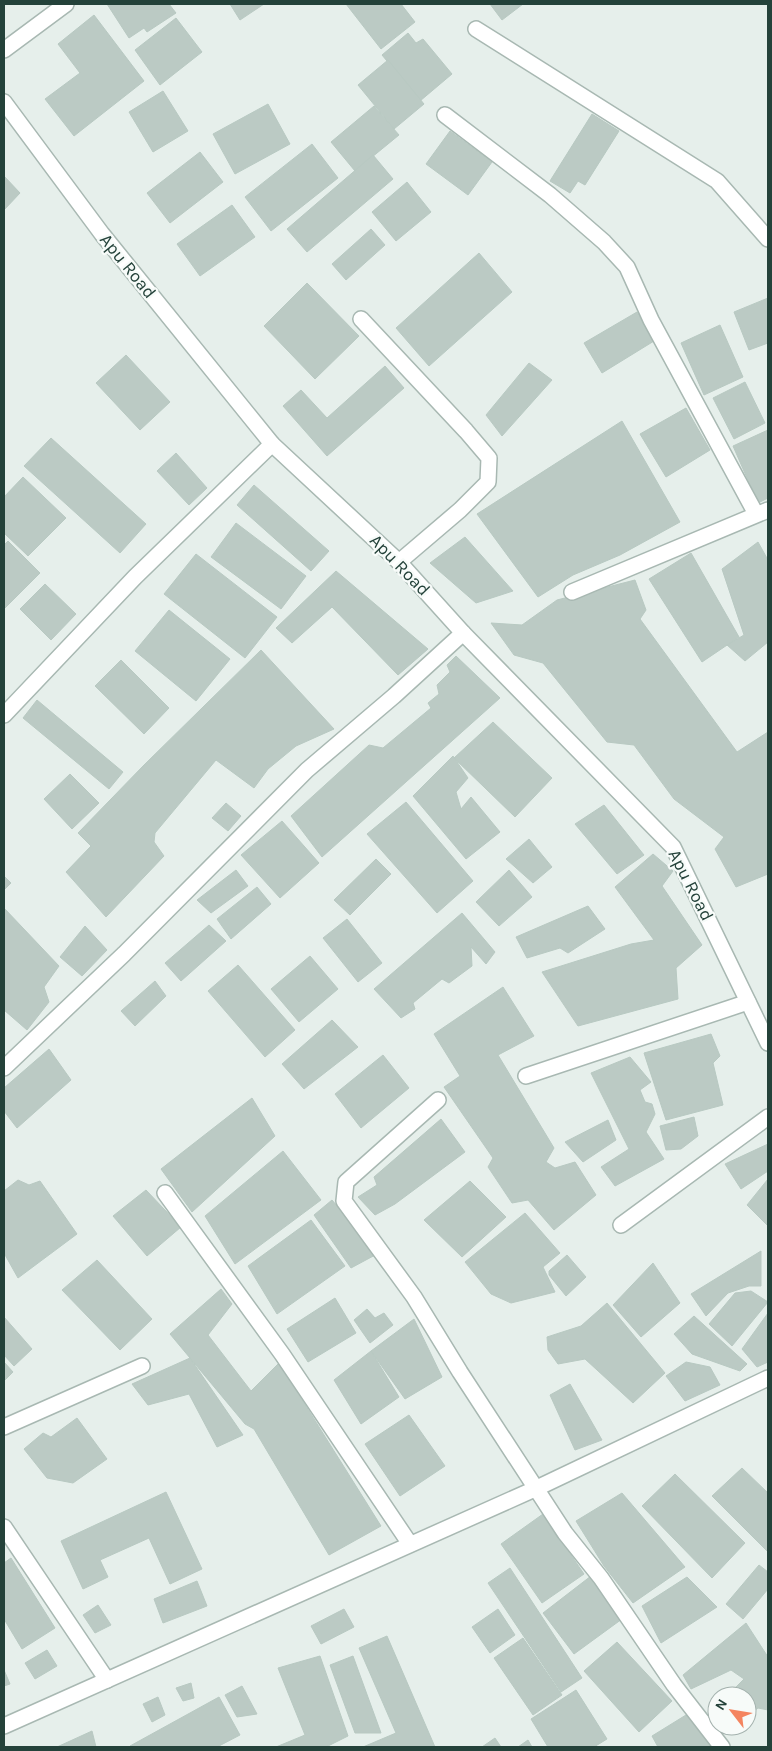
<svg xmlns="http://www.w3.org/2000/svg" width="772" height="1751" viewBox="0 0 772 1751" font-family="Karla,sans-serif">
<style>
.building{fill:#bbcac4;stroke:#b8c9c2}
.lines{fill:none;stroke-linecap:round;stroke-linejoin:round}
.minor-casing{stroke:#a8b8b2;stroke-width:18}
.minor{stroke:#fff;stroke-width:15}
.labels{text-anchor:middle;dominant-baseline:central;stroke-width:4.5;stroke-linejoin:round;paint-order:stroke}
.street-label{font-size:18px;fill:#24423a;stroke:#f7fbf9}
</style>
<rect width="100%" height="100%" fill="#e6efeb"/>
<g class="building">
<path d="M107,4H169L176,13L147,32L144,28L129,38Z"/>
<path d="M230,4H264L240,20Z"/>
<path d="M346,4H401L415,22L381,49Z"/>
<path d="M490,4H523L502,20Z"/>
<path d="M94,15L144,81L74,136L45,99L80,73L58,44Z"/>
<path d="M176,18L202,52L160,85L135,50Z"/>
<path d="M408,33L416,43L423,39L452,74L420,101L382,55Z"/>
<path d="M388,60L424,104L394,129L358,85Z"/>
<path d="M163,91L188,131L153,152L129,112Z"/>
<path d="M268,104L290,144L235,174L213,134Z"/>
<path d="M374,106L399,135L355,171L331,142Z"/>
<path d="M592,114L619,131L585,185L578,181L570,193L550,181Z"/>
<path d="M450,131L492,162L468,195L426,164Z"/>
<path d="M312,144L338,178L271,231L245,197Z"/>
<path d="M200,152L223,182L170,223L147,193Z"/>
<path d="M373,155L393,179L307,252L287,229Z"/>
<path d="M4,176L20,193L4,210Z"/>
<path d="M407,182L431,212L396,241L372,212Z"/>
<path d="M232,205L255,237L200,276L177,244Z"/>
<path d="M371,229L385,245L346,280L332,264Z"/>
<path d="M479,253L512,292L429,366L396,328Z"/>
<path d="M307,283L359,336L315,379L264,326Z"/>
<path d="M768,298V343L749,350L734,312Z"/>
<path d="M637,312L654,341L602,373L584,343Z"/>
<path d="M720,325L743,377L704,395L681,343Z"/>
<path d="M126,355L170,402L140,430L96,383Z"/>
<path d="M529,363L552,380L502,436L486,415Z"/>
<path d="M385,366L404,388L327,456L283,406L301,390L327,418Z"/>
<path d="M745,382L765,423L734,439L713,398Z"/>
<path d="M686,408L710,450L666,477L640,434Z"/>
<path d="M622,421L680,522L620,555L573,575L538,597L477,514Z"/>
<path d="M768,430V498L758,503L733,446Z"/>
<path d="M51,438L146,524L120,553L24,466Z"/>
<path d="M176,453L207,488L189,505L157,471Z"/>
<path d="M23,477L66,518L28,556L4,533V497Z"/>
<path d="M254,485L329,551L311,571L237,505Z"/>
<path d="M236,523L306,576L281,609L211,557Z"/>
<path d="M465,537L513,591L476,603L430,563Z"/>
<path d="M8,541L40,573L4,609V545Z"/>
<path d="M758,542L768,560V642L745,661L727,645L744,635L722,569Z"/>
<path d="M691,553L739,637L702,662L649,579Z"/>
<path d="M196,554L277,617L245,658L164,594Z"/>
<path d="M336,571L428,649L398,675L332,607L292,643L276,628Z"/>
<path d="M635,580L646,610L640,619L737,752L768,732V874L736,887L715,849L724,837L674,799L634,745L607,742L543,663L514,655L491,623L522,625L557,600Z"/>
<path d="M45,584L76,614L51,640L20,609Z"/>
<path d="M169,610L230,659L196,701L135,651Z"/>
<path d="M261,650L334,729L296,746L268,769L254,788L216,760L155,833L154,842L164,856L106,917L66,872L91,846L78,833L144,765Z"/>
<path d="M456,656L500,698L322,857L291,816L369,745L383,748L431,708L428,703L439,694L437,685L450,672L447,665Z"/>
<path d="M121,660L169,708L144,734L95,686Z"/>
<path d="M37,700L123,772L109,789L23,718Z"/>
<path d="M493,722L552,778L515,817L454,758Z"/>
<path d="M453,756L468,778L456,792L461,809L471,797L500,832L466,859L413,796Z"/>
<path d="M70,774L99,803L72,829L44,799Z"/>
<path d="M406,802L473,881L437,913L367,834Z"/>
<path d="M226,803L241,816L228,831L212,818Z"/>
<path d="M604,805L644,855L617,874L575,824Z"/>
<path d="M282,821L319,863L280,898L241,855Z"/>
<path d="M529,839L552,867L533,883L506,859Z"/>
<path d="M653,854L673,871L662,886L702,945L676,968L678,999L578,1026L542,972L631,944L654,940L615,887Z"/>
<path d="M376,859L391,874L350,915L334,900Z"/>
<path d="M236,870L248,886L211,913L197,900Z"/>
<path d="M509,870L532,897L499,926L476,902Z"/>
<path d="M4,876L11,883L4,890Z"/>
<path d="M257,887L271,904L231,939L217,919Z"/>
<path d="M588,906L605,929L568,953L560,948L527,958L516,937Z"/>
<path d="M4,908L59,966L44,987L49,1002L27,1030L4,1010Z"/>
<path d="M462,913L495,952L486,964L471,947L472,966L449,983L442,979L413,1003L415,1009L401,1018L374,989Z"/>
<path d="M347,919L382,963L358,982L323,938Z"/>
<path d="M209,925L226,941L181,981L165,963Z"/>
<path d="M85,926L107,950L82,976L60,957Z"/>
<path d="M310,956L338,989L299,1022L271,989Z"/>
<path d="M238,965L295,1030L265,1057L208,991Z"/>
<path d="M155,981L166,996L135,1026L121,1011Z"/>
<path d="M503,987L534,1036L498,1055L554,1148L546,1162L555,1168L575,1162L596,1195L554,1230L528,1200L512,1203L488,1167L493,1158L444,1087L460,1076L434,1034Z"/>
<path d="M332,1020L358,1047L304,1089L282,1064Z"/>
<path d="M711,1034L720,1056L713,1063L723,1105L666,1120L644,1053Z"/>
<path d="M49,1049L71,1080L17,1128L4,1111V1088Z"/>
<path d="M383,1055L409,1088L361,1128L335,1094Z"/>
<path d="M630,1057L651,1082L640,1090L645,1102L652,1104L655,1114L646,1132L664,1159L615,1186L601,1167L629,1149L591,1073Z"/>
<path d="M252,1098L275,1136L192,1212L161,1169Z"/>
<path d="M694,1117L698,1136L681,1149L666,1150L660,1126Z"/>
<path d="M441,1119L465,1152L395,1204L375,1215L358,1197L377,1185L374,1177Z"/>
<path d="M608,1120L616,1140L583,1162L565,1142Z"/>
<path d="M768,1144V1171L741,1189L725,1164Z"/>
<path d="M283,1151L321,1200L235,1264L205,1216Z"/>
<path d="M768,1179V1226L747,1205Z"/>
<path d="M18,1180L29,1185L40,1181L77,1234L18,1278L4,1253V1191Z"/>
<path d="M470,1181L506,1217L462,1257L424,1220Z"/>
<path d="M146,1190L181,1227L147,1256L113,1216Z"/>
<path d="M332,1200L377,1254L351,1268L314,1215Z"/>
<path d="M525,1213L560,1253L543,1267L555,1292L511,1303L491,1294L465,1262Z"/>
<path d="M311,1220L345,1266L277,1314L248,1266Z"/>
<path d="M761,1251V1286H749L728,1293L706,1316L691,1294Z"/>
<path d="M567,1255L586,1277L566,1296L549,1275V1271Z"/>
<path d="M97,1260L152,1319L120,1350L62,1290Z"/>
<path d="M653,1263L680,1303L641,1337L613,1305Z"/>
<path d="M221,1289L232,1304L208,1335L251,1391L279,1363L381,1526L329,1555L254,1429L245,1424L170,1334Z"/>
<path d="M751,1291L768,1302L732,1346L709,1324L735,1293Z"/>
<path d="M335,1298L356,1333L308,1362L287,1329Z"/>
<path d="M607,1303L665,1373L633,1403L585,1359L558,1364L548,1350L547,1337L581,1326Z"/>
<path d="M367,1309L375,1318L384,1313L393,1325L370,1343L354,1320Z"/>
<path d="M768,1313V1362L757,1367L742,1349Z"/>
<path d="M694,1316L747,1364L740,1371L692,1354L674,1334Z"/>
<path d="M4,1317L32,1349L14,1366L4,1355Z"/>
<path d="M414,1319L442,1377L405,1399L371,1351Z"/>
<path d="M371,1351L399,1397L361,1424L334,1380Z"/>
<path d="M190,1358L243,1435L217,1447L189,1394L148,1405L132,1384Z"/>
<path d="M4,1362L13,1372L4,1381Z"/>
<path d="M686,1362L710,1367L720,1385L685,1401L666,1376Z"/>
<path d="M570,1384L602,1440L575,1450L550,1395Z"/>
<path d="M409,1415L445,1466L400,1496L365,1444Z"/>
<path d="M77,1418L107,1459L73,1483L47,1478L24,1449L43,1433L51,1437Z"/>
<path d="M742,1468L768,1493V1552L712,1496Z"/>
<path d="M675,1474L745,1543L712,1578L642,1506Z"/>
<path d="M166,1492L202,1569L170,1584L149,1538L100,1560L108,1577L83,1589L61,1541Z"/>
<path d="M622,1493L685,1567L633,1603L604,1566L576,1521Z"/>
<path d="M543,1514L584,1574L542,1603L501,1544Z"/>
<path d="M11,1558L55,1628L22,1649L4,1619V1563Z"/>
<path d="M759,1565L768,1572V1589L743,1619L726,1604Z"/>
<path d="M510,1568L582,1678L561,1692L488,1583Z"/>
<path d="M591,1576L622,1619L574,1654L543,1613Z"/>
<path d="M687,1577L717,1607L661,1643L642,1606Z"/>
<path d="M197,1581L207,1606L163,1623L154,1599Z"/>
<path d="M98,1605L111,1625L95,1633L83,1615Z"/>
<path d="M344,1609L354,1627L321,1644L311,1626Z"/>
<path d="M498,1609L515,1635L490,1653L472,1627Z"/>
<path d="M746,1623L768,1657V1710L758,1708L747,1716V1696H727L744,1679L731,1670L691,1689L683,1675Z"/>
<path d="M387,1636L435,1747H363L396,1733L359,1648Z"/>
<path d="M523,1638L562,1695L533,1715L494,1658Z"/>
<path d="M617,1642L672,1701L639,1732L584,1671Z"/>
<path d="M47,1650L57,1666L35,1679L25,1663Z"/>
<path d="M320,1656L348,1736L326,1747H276L305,1735L278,1668Z"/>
<path d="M353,1656L381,1733H355L330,1665Z"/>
<path d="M4,1670L10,1684L4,1686Z"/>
<path d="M191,1683L194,1698L183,1701L176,1688Z"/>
<path d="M242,1686L257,1714L237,1717L225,1695Z"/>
<path d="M576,1690L607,1739L594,1747H548L531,1719Z"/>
<path d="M158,1697L165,1715L152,1722L143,1704Z"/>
<path d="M219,1697L240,1735L217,1747H131L130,1746Z"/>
<path d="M717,1706V1726H733L720,1735L712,1711Z"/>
<path d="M686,1715L714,1747H658L652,1736Z"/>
<path d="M92,1731L96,1747H57Z"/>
<path d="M495,1738L501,1747H482Z"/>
<path d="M528,1740L532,1747H518Z"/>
</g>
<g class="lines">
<defs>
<g id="minor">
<path d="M476,29L717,181L768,239"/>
<path d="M4,50L66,4"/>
<path d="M4,102L102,234L272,444L399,562L463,633L673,847L768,1043"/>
<path d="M445,115L550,195L604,242L627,267L651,320L756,514"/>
<path d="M361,319L466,431L489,458L488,482L460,510L399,562"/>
<path d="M572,592L768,510"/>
<path d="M4,715L135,577L272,444"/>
<path d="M4,1068L124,954L307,770L394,696L463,633"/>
<path d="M526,1076L748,1002"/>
<path d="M438,1100L346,1182L344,1201L414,1297L460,1372L565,1533L601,1578L674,1685L722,1747"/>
<path d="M165,1193L282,1354L410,1544"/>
<path d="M621,1225L768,1117"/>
<path d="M4,1427L142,1366"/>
<path d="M4,1527L107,1680"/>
<path d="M4,1726L537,1488L768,1378"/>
</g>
</defs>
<use href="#minor" class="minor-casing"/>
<use href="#minor" class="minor"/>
</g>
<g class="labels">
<g class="street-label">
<text transform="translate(128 266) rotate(51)">Apu Road</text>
<text transform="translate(400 565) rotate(46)">Apu Road</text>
<text transform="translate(691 885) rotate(63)">Apu Road</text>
</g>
</g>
<rect width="772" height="1751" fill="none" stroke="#24423a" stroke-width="10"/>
<g transform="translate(732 1711) rotate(301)"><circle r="24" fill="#f7fbf9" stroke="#a3b1ad"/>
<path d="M0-4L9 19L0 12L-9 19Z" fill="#f4845f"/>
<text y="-8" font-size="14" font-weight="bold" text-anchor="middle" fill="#24423a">N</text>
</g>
</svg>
